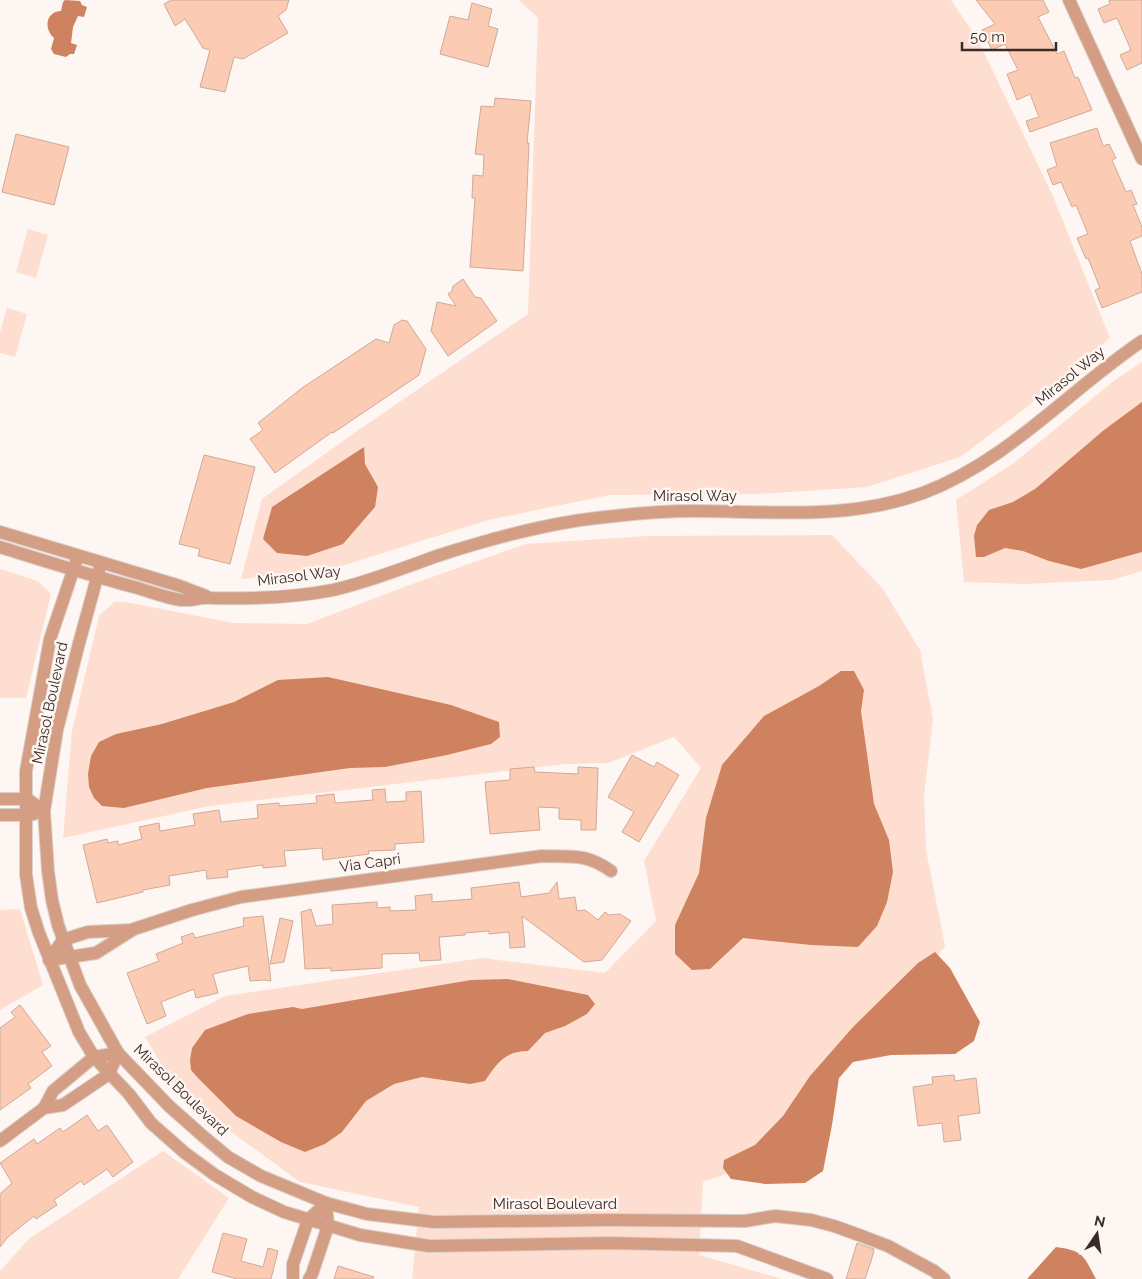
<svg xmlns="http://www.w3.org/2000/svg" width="1142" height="1279" viewBox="0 0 1142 1279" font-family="Raleway,sans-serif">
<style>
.green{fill:#feded0}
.water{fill:#ce825f}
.building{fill:#fccbb4;stroke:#ceaa99}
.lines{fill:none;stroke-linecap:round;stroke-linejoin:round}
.minor-casing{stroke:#dbd1cd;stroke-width:14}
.minor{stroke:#d49e84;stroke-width:12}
.labels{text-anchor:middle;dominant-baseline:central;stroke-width:5;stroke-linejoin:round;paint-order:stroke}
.street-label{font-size:15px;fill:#3a2b25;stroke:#fef6f2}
</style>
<rect width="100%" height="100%" fill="#fef6f2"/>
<g class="green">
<path d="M519,0H951L978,40L1052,194L1110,338L1027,407L960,457L867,487L758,494L610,495L488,520L335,568L241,579L262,499L360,429L528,314L538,18Z"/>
<path d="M28,229L48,235L36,278L16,272Z"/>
<path d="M7,308L27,314L15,357L0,353V332Z"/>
<path d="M1142,362V571L1111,580L1024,584L964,582L956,500L1014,463L1115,380Z"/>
<path d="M832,535L883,589L920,650L933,719L924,795L926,850L945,946L912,990L752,1165L703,1182L699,1255L782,1279H412L419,1207L300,1182L179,1094L145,1037L225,996L482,958L605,973L656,921L644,861L701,768L674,737L608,763L565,764L210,806L63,838L72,731L99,616L114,602H125L234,623L307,624L415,583L526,544L648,536Z"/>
<path d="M0,569L38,581L51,594L26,698H0Z"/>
<path d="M20,909L43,985L0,1010V910Z"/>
<path d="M163,1151L229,1198L178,1279H0V1271L30,1238Z"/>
</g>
<g class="water">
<path d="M65,0L80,1L82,5L87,7L84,17L78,16L73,27L71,43L77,45L74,54H70L66,57L54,54L51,49L54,38C44,29 45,12 61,11L63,2Z"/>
<path d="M1142,402V552L1081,569L1049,561L1023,551L1005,548L984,557H976L974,536L977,525L989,510L1013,502L1035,489L1104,430Z"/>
<path d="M364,447L365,464L378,487L375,507L343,544L307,556L277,553L263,539L272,507Z"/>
<path d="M841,671H854L864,690L861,711L874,804L889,840L893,872L887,902L877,926L858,947L811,945L743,938L710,969L692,970L675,954V925L699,873L706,818L722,765L764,716L819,686Z"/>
<path d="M328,677L451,705L499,722L500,737L491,744L447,755L385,767L350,768L207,788L124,808L102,806L94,798L89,787L88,774L91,756L99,742L116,734L162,724L234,702L278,680Z"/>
<path d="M935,952L950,968L980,1022L974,1041L955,1054L891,1055L853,1062L839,1078L832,1125L823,1171L805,1183L765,1184L731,1179L723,1168L724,1160L755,1145L783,1116L810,1076L853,1027L918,963Z"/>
<path d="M508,979L588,995L595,1004L587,1014L565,1026L545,1033L528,1051C505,1051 497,1063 485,1081L470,1084L422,1077L394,1084L366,1101L342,1132L325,1144L305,1152L281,1142L236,1116L198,1078L191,1070L190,1060L192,1048L205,1030L248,1014L293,1007L302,1009L471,980Z"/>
<path d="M1056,1247C1084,1251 1083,1255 1096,1279H1027Z"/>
</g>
<g class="building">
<path d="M171,0H289L286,10L278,16L288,33L243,59L234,57L225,92L200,87L210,50L203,48L185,19L175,26L164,4Z"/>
<path d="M976,0H1043L1049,12L1038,17L1057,54L1064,51L1075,78L1078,77L1092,110L1030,132L1026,121L1039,117L1030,94L1017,100L1007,74L1018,70L1005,44L992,50L982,30L995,24Z"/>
<path d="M1109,0H1142V63L1127,70L1120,55L1131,50L1117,18L1104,23L1098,9L1110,4Z"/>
<path d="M472,3L492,9L488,26L498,29L488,67L440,54L450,16L468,20Z"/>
<path d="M495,98L531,101L527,143H529L526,214L523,271L470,267L475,198H472L473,175L483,176L484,155L475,154L481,106L494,107Z"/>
<path d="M1097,128L1103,146L1109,144L1116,158L1112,160L1126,192L1131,190L1137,204L1133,205L1142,227V236L1130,241L1142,274V292L1102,308L1095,290L1100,288L1088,258L1086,259L1077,238L1088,234L1076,205L1072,207L1061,182L1053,185L1047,170L1057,166L1050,143Z"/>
<path d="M16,134L69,147L54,205L2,192Z"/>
<path d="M463,279L475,297L481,298L497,321L448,356L431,331L437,302L456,306L448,294L452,291L453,286Z"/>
<path d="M402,320L407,321L426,349L419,375L333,433L332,432L275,473L250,439L263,430L258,423L302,388L376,339L389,343L394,325Z"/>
<path d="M204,455L255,467L230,564L198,556L200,549L179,544Z"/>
<path d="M632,755L654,767L657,762L679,775L639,842L622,832L634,812L608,797Z"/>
<path d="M534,767L535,772L578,774V767L598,768L596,830H581V820L559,819V808L538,807L540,830L490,834L485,782L510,780V769Z"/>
<path d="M385,789L386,802L406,801V792L421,791L424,842L395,844V850L368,851L369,854L323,860L322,848L284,851L286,866L263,868V865L227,870L228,877L207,879L206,870L169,876L170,885L143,890V892L97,903L83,845L107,839L108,843L118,841V845L142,839L139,827L159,823L160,831L195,825L193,814L219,810L221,822L258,818L257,805L279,803V806L317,803L316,796L334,794L335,803L373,800L372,790Z"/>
<path d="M519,882L521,897L549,893L557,882L559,899L575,897L577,911L585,910L598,920L605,912L609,915L620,914L631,921L602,960L584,962L522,916L525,947L510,948L509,932L489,934V931L465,933V935L439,937L441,960L420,961L419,953L382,954V968L331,971V968L305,969L301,912L311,909L316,926L333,924L332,905L377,902V908L390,907V911L416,910L415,896L432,894V902L472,899L471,888Z"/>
<path d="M263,916L271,981L264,980L250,981L248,966L213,974L218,993L196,998L194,989L161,1002L166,1016L147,1024L127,973L159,961L156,954L183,943L181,937L193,933L195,938L244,926L243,918Z"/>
<path d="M280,918L293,921L284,962L270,964Z"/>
<path d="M20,1005L51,1046L42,1052L52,1066L28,1084L31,1088L0,1110V1028L15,1017L11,1012Z"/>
<path d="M954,1075L955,1081L976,1078L980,1113L958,1116L961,1140L944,1142L942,1123L918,1126L913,1087L933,1084L932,1077Z"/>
<path d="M87,1115L98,1131L107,1125L133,1162L113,1177L107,1169L84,1185L81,1181L54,1200L57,1205L36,1219L34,1216L8,1237L0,1247V1194L12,1183L0,1163L34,1139L37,1144L60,1128L63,1132Z"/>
<path d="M223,1233L247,1239L241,1261L263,1267L268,1248L278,1251L271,1279H237L212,1272Z"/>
<path d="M857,1243L874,1249L872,1258L865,1279H846Z"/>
<path d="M338,1266L374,1277L373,1279H334Z"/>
</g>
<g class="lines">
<defs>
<g id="minor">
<path d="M1069,0L1142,159"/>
<path d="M0,532L180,586L206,596"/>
<path d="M0,547C45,561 89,575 134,587C149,591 166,598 181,600C191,601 202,597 212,598C252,599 293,598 333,590C369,582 403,568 437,556C495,537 554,521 615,516C641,513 667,511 694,511C773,511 846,521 923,493C1008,461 1068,391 1142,341"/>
<path d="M78,556L50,639L26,771V875L31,908L39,933L79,1032L94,1057L129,1094L151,1123L185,1153L215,1175L252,1197L284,1212L360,1235L429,1246L609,1243L737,1246L827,1279"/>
<path d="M101,563L78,647L57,730L44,811L48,871L52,900L58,925L80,985L118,1053L169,1106L204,1137L228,1157L261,1176L326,1203L367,1214L434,1222L607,1220L745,1221L775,1216L811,1220L834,1226L859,1235L888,1246L934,1271L944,1279"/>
<path d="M0,799H27L44,811"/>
<path d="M0,815H27L34,814"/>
<path d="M49,960L96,953L134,929L192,910L241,897L542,856C572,857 586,853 611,871"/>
<path d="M49,960L63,940L88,932L132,930"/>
<path d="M44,1108L63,1105L109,1074L118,1053"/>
<path d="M0,1141L44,1108L53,1091L94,1057L118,1053"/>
<path d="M293,1279V1264L308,1220L326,1203"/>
<path d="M309,1279L312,1274L328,1226L326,1203"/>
</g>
</defs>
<use href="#minor" class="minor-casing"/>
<use href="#minor" class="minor"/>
</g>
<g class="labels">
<g class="street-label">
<text transform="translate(1070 376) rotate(-39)">Mirasol Way</text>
<text x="695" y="496">Mirasol Way</text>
<text transform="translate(299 576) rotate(-7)">Mirasol Way</text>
<text transform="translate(50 703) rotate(-78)">Mirasol Boulevard</text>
<text transform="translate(370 863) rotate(-8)">Via Capri</text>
<text transform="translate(181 1090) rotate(44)">Mirasol Boulevard</text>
<text x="555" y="1204">Mirasol Boulevard</text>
</g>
</g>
<g transform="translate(1097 1234) rotate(13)" stroke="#fef6f2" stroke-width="4" paint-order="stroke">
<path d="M0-4L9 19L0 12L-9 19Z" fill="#3a2b25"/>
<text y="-8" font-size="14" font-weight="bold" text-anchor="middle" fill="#3a2b25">N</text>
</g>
<path d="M962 42v8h94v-8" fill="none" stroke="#3a2b25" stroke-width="2.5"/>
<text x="970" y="42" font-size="15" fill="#3a2b25" stroke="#fef6f2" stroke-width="4" paint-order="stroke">50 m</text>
</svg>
